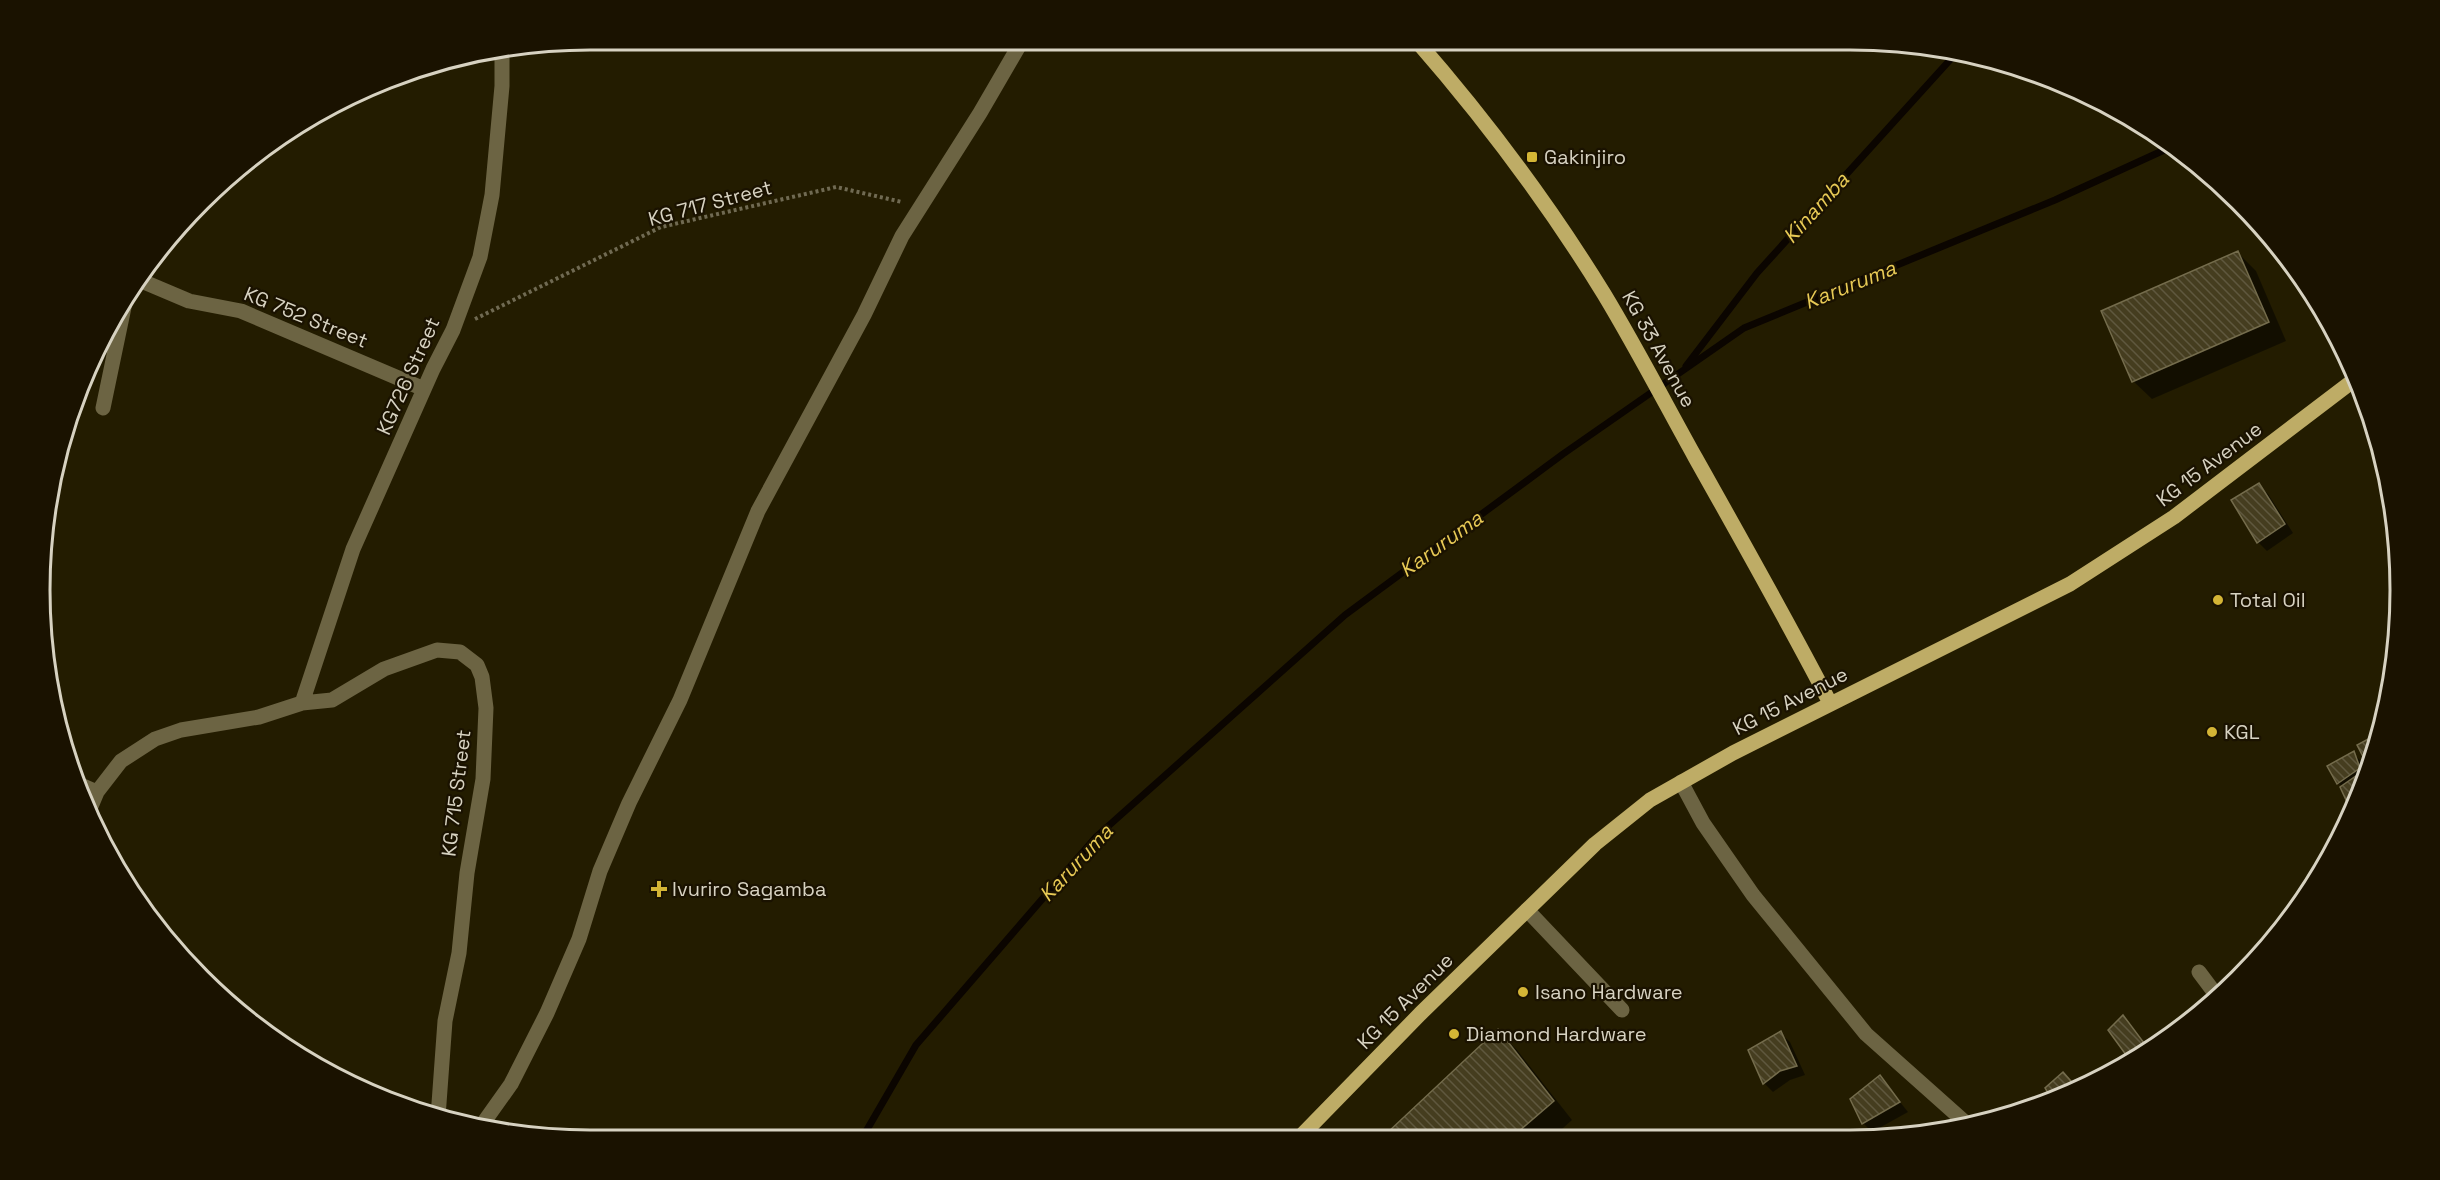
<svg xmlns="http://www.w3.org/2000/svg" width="2440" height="1180" font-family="'Space Grotesk',sans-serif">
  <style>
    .shadow { fill: #0007 }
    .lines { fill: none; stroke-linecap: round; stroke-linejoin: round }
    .stream { stroke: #0b0500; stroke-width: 7 }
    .building { fill: url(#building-back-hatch); stroke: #746c4c; stroke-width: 1.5 }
    .path { stroke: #706a52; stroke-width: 4; stroke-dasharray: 3 3; stroke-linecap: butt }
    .minor { stroke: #6c6443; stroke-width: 15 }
    .major { stroke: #beac66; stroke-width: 15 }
    .poi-dot { fill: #d4b535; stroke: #1a1200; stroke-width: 2 }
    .labels { text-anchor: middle; stroke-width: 4.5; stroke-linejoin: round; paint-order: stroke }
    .poi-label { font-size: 20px; fill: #d7d2c1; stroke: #1a1200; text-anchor: start }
    .street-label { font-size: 20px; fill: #d7d2c1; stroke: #1a1200 }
    .water-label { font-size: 21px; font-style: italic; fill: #e8ca55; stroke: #1a1200 }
    .rim { fill: none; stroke: #d7d2c1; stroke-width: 3 }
  </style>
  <defs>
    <pattern id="building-back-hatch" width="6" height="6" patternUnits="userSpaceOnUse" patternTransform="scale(1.5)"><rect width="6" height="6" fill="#453d1f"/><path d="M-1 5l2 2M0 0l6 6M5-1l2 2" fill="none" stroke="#5f583e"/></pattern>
  </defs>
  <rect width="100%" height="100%" fill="#231c00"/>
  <!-- shadow -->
  <path class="shadow" d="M2276,245L2308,284L2332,329L2271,250Z
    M2237,252L2256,271L2286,341L2152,399L2133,381Z
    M2259,485L2268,494L2293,533L2267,551L2258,542L2233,500Z
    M2353,753L2362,762L2367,774L2359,801L2353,811L2343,787L2338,783Z
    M2123,1018L2149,1048L2131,1059L2110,1030Z
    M1498,1031L1517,1050L1572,1120L1552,1138H1394L1390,1132Z
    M1780,1033L1790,1042L1805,1075L1790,1080L1773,1092L1764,1083Z
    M1880,1077L1908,1112L1872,1132L1863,1123Z
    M2072,1083L2077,1090L2055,1100L2047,1088Z"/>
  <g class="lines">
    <!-- stream -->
    <path class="stream" d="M1686,366L1757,273L1959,50
      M861,1140L916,1045L1096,837L1345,615L1563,454L1744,328L2055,200L2173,146"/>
  </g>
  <!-- building -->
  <path class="building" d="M2275,244L2308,284L2331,330L2269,250Z
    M2238,251L2269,322L2132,382L2101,311Z
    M2259,483L2285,524L2257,543L2231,500Z
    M2370,738L2375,749L2369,768L2357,745Z
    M2354,751L2360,768L2337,784L2327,766Z
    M2363,771L2366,777L2359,801L2352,813L2340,787Z
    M2123,1015L2147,1047L2129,1059L2108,1030Z
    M1498,1029L1554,1101L1511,1138H1392L1388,1132Z
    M1781,1031L1797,1066L1780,1071L1763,1084L1748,1050Z
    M2063,1072L2078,1089L2053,1101L2045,1088Z
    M1880,1075L1900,1102L1862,1124L1850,1099Z"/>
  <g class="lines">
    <!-- path -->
    <path class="path" d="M475,319L661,227L836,187L902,202"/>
    <!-- minor -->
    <path class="minor" d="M137,279L189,301L241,311L424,389
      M103,408L127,293
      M302,703L353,549L433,369L453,330L480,257L492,195L502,86V54
      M1681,782L1703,823L1753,895L1866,1034L1967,1124
      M81,785L97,792
      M89,811L97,792L121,761L155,739L181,730L259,717L302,703L332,700L384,669L437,650L460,652L477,665L482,677L486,708L483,779L467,873L459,953L445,1021L438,1117
      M1527,910L1622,1010
      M2199,972L2217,996
      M479,1129L511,1084L547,1013L579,939L600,871L629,803L680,700L758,511L864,315L902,236L980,113L1023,39"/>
    <!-- major -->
    <path class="major" d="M1415,39C1485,119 1548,203 1604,294C1636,347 1665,403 1695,457C1741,539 1787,620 1830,703
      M1299,1138L1420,1014L1595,844L1650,800L1733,753L2070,584L2174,517L2358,377"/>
  </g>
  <!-- markers -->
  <g class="poi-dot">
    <rect x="1526" y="151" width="12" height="12" rx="3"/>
    <circle cx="2218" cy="600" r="6"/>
    <circle cx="2212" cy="732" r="6"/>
    <path d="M656 880h6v6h6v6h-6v6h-6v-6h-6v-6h6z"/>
    <circle cx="1523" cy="992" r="6"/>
    <circle cx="1454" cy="1034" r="6"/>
  </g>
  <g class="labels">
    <!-- poi labels -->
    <g class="poi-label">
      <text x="1544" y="164">Gakinjiro</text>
      <text x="2230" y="607">Total Oil</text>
      <text x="2224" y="739">KGL</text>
      <text x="672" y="896">Ivuriro Sagamba</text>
      <text x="1535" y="999">Isano Hardware</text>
      <text x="1466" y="1041">Diamond Hardware</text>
    </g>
    <!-- street labels -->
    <g class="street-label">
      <text transform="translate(710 203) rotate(-15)" y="7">KG 717 Street</text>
      <text transform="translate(306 317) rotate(22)" y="7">KG 752 Street</text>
      <text transform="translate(1659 349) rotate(61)" y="7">KG 33 Avenue</text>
      <text transform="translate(408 376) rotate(-66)" y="7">KG726 Street</text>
      <text transform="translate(2209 464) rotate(-37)" y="7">KG 15 Avenue</text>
      <text transform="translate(1790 701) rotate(-27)" y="7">KG 15 Avenue</text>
      <text transform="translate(456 793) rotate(-83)" y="7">KG 715 Street</text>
      <text transform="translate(1405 1001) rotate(-45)" y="7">KG 15 Avenue</text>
    </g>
    <!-- water labels -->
    <g class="water-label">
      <text transform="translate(1816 208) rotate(-48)" y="7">Kinamba</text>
      <text transform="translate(1850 285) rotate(-22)" y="7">Karuruma</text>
      <text transform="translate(1441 544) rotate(-36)" y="7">Karuruma</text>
      <text transform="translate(1076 863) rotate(-47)" y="7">Karuruma</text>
    </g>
  </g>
  <!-- crop -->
  <path d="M0 0H2440V1180H0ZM590 50H1850A540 540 0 0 1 2390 590V590A540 540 0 0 1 1850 1130H590A540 540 0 0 1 50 590V590A540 540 0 0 1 590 50Z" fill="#1a1200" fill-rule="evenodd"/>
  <path class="rim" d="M590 50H1850A540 540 0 0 1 2390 590V590A540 540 0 0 1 1850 1130H590A540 540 0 0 1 50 590V590A540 540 0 0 1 590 50Z"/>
</svg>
